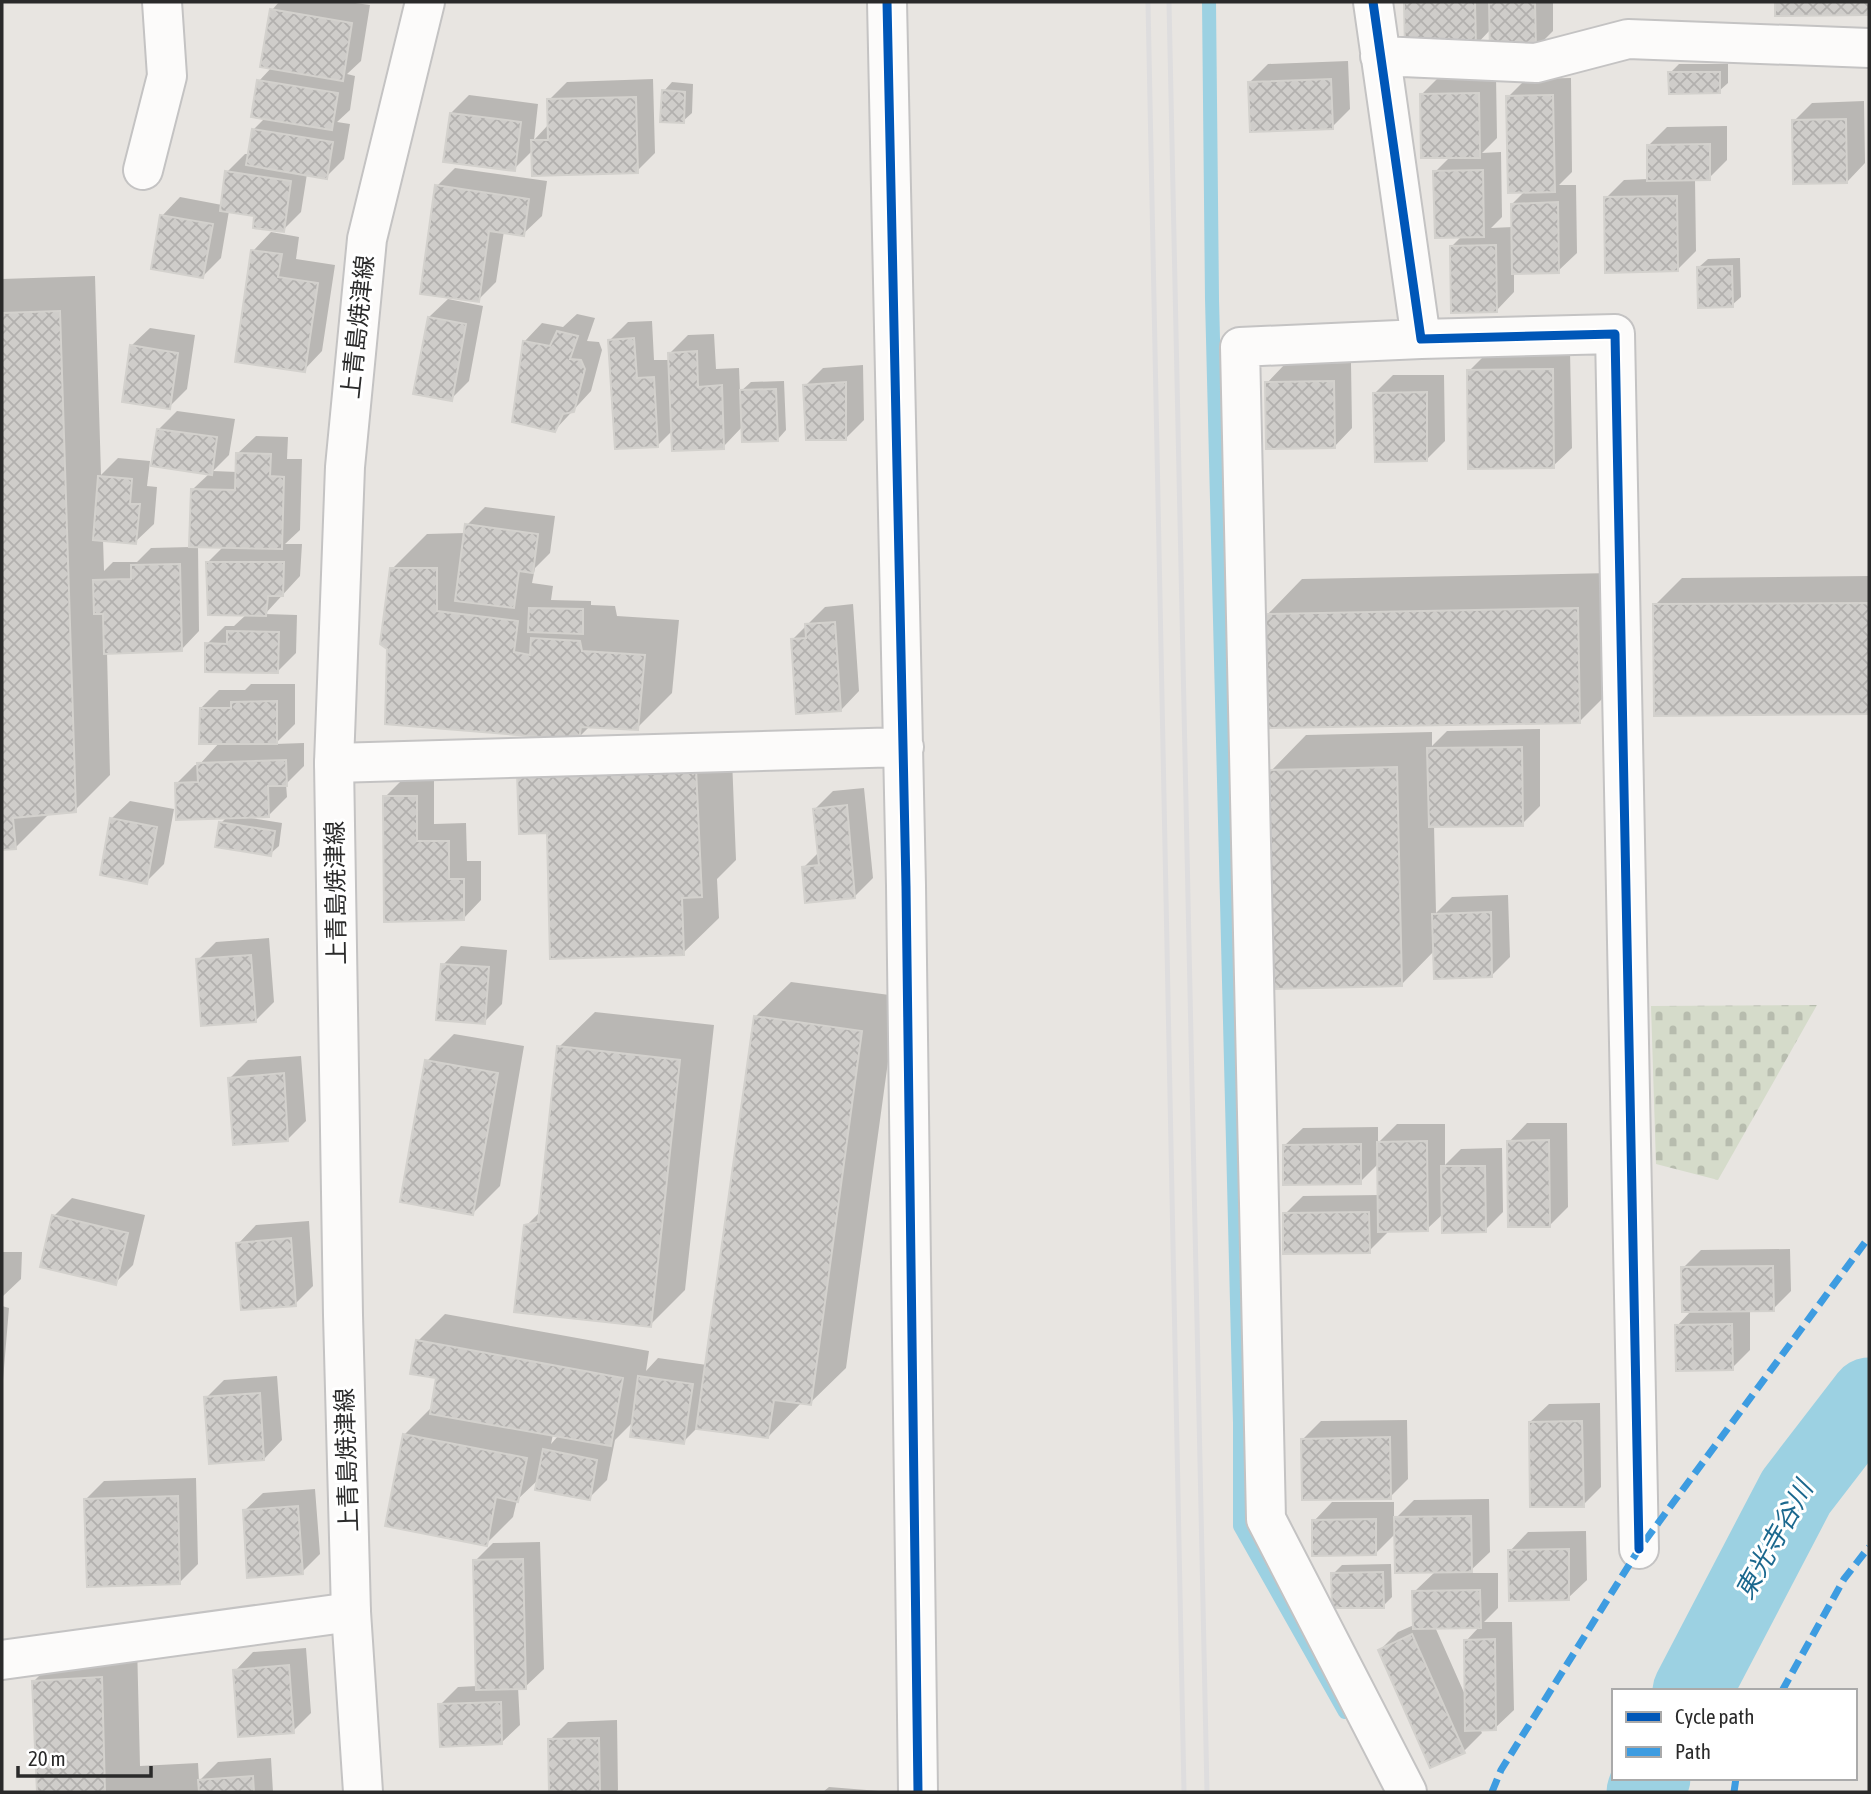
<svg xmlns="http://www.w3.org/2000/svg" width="1871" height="1794" font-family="'Asap Condensed','Noto Sans JP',sans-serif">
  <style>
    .cemetery { fill: url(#cemetery-stones) }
    .shadow { fill: #0003; fill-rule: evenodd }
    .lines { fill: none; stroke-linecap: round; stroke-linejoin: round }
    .stream { stroke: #9cd1e2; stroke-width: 14 }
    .river { stroke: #9cd1e2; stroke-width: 79 }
    .building { fill: url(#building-cross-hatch); stroke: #d3d1cd; stroke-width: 2 }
    .minor-casing { stroke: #c4c3c3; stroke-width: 42 }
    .secondary-casing { stroke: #c4c3c3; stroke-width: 42 }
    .minor { stroke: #fcfbfa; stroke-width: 38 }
    .secondary { stroke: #fcfbfa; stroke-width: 38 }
    .rail { stroke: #deddde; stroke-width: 5 }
    .quiet { stroke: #3d9ce1; stroke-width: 7; stroke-dasharray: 14 7; stroke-linecap: butt }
    .cycleway-casing { stroke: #fff; stroke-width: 13 }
    .cycleway { stroke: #0057b8; stroke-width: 9 }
    .labels { text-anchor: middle; stroke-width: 6; stroke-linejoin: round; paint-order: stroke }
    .street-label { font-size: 24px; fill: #2a2a2a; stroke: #fff }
    .water-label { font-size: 26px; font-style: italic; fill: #1b688e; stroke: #fff }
  </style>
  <defs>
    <pattern id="cemetery-stones" width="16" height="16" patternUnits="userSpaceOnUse" patternTransform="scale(1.75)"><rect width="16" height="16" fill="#d5dbca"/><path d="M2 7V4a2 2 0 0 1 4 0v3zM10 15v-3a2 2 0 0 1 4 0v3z" fill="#b7bcae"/></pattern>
    <pattern id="building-cross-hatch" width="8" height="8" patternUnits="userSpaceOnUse" patternTransform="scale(1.75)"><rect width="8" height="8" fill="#cfcdca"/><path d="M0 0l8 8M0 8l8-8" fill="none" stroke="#b2b0ae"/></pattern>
  </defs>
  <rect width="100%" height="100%" fill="#e8e5e1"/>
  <!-- cemetery -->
  <path class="cemetery" d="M1817,1005L1718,1180L1656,1164L1651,1006Z"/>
  <!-- shadow -->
  <path class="shadow" d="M279,2H348L370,5L361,61L347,74L355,76L350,110L337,122L350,124L344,159L326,177L307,174L301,212L283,230L256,215L229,211L221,258L203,276L162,216L180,197L222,205L227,172L245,154H249L253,130L266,117L259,81L272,67V10Z
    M1406,2H1553V31L1535,49L1491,29L1475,46L1407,47Z
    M1776,2H1869V13L1777,14Z
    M1348,61L1350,109L1332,127L1250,82L1268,64Z
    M1679,64H1728V83L1719,91L1670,73Z
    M1440,76H1496L1497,138L1482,153L1501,152L1502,217L1491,228L1513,227L1512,204L1526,190L1508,97L1526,79L1571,78L1572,172L1559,185H1576L1577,253L1558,271L1514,272V292L1496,311L1452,246L1463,235L1435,172L1451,156L1422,94Z
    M653,79L655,153L637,171L533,150L514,169L451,113L469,95L538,104L534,140L549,124V100L567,82Z
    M672,82L693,84L692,113L683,121L664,91Z
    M1864,101L1865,163L1847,182L1794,121L1812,103Z
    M1727,126V160L1709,178L1695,179L1696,251L1678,269L1606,198L1624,180L1649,179V145L1667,127Z
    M455,168L547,181L542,216L523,234L504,231L496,282L478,300L437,186Z
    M271,232L299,237L296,259L335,265L322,351L304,370L253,251Z
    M1740,258L1741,297L1732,305L1699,267L1708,259Z
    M95,276L101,475L118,458L150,461L147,486L157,487L154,524L135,542L103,539L104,571L113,562H137L151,548L191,547L193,489L210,473L159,429L177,411L235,419L229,455L213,471L237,472V454L256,436L288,437L287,459H302L300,530L285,544H302L300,576L265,614L297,615L296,653L277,672L207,644L225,626H234L247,614L208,562L224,546H198L199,631L181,650L107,652L110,775L75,810L50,813L15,848H2V279Z
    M448,299L483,306L469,381L451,399L429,317Z
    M577,314L595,318L587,341L599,342L602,350L591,391L555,430L524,342L542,323L563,327Z
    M652,321L654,360H670V353L688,335L714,334L716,369L739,368L740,392L751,382L784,381L786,430L778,439L743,426L723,447L673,430L657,446L610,340L628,322Z
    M150,328L195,335L187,389L169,407L131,346Z
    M1570,351L1572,448L1553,466L1469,371L1487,353Z
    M1351,363L1352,428L1334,447L1267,383L1285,364Z
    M863,365L864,420L846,438L805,386L823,368Z
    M1393,375H1444L1445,441L1427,459L1375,393Z
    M485,507L555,516L550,553L535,568L532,583L553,586L551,600L591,601V605L615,606L617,616L679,620L672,693L637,728L590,726L578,738L731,733L736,860L717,879L719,918L683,953L556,736L392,569L427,534L466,533L467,525Z
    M1613,573L1615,686L1579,722L1267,615L1302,579Z
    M1869,576V713L1655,714V605L1682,578Z
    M853,604L859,691L841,710L793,639L825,607Z
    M251,684H295V724L275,744L304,743V766L286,784L287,797L268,816H252L251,818L282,823L279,846L270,854L221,823L227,817L177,783L195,765H199L220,742L201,708L219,690H245Z
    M1540,729V806L1522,824L1434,825L1436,913L1452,897L1508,895L1510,957L1492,975L1435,950L1401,985L1271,771L1306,735L1432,732V746L1447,731Z
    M434,778V824L466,823L467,861H481V900L463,919L385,797L403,779Z
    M864,788L873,878L855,896L804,867L819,852L815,809L833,791Z
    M130,801L174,809L164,864L146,882L111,819Z
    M269,938L274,1002L255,1021L198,960L216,942Z
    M461,946L507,950L502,1004L484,1022L443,965Z
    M791,982L897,996L846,1368L810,1403L802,1402L768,1437L698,1427L683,1442L634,1421L615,1440L607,1480L589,1498L539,1479L517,1500L513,1517L486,1544L404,1435L431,1408L439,1377L418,1341L445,1314L649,1351L646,1371L658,1358L707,1365L755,1017ZM553,1434L559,1435L551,1444Z
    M595,1012L714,1025L685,1290L650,1325L526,1226L542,1210L559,1047Z
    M454,1034L524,1046L500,1186L473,1213L427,1061Z
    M301,1056L306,1121L288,1139L230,1078L248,1060Z
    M1527,1123H1567L1568,1207L1550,1225L1509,1142Z
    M1397,1124H1445V1165L1461,1149L1502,1148L1503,1212L1485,1230L1444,1213L1427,1229L1387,1230V1233L1369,1251L1285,1214L1303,1196L1380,1195L1379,1163L1360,1182L1284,1146L1303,1128L1378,1127V1143Z
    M72,1198L145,1215L133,1265L115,1283L54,1216Z
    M309,1221L313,1286L295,1304L238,1244L256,1225Z
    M1790,1249L1791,1291L1773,1309H1750V1350L1732,1368L1677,1326L1692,1310L1683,1268L1701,1250Z
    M2,1252H22L21,1279L2,1297Z
    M2,1306L9,1308L2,1392Z
    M277,1376L282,1440L264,1459L206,1398L224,1380Z
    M1600,1403L1601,1487L1583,1505L1530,1422L1549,1404Z
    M1407,1420L1408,1479L1390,1497L1303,1439L1321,1421Z
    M196,1478L198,1564L180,1582L86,1499L104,1481Z
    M315,1489L320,1554L302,1572L244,1511L263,1493Z
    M1489,1499L1490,1552L1468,1573H1498V1608L1484,1622H1512L1514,1710L1495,1728L1480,1729L1482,1733L1464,1751L1380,1650L1398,1632L1414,1625V1592L1436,1571L1396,1533L1376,1553L1314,1521L1332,1502H1394V1520L1414,1500ZM1480,1626L1466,1641V1697L1435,1627Z
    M1586,1531L1587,1580L1568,1598L1510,1551L1528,1532Z
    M540,1542L544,1669L525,1687H518L520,1725L501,1743L440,1705L458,1687L477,1686L475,1561L493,1543Z
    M1391,1564L1392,1597L1383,1606L1333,1574L1342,1565Z
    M137,1643L140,1766L198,1763L199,1781L218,1762L271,1758L273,1792H38L33,1682L69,1646Z
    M306,1648L311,1713L293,1731L235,1671L253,1652Z
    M617,1720L618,1790L615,1792H551L550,1740L568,1722Z
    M829,1787L879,1791V1792H823Z"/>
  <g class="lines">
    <!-- stream -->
    <path class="stream" d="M1209,2L1212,299L1240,1423V1526L1345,1712"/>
    <!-- river -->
    <path class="river" d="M1692,1691L1796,1492L1869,1397
      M1646,1792L1651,1778"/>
  </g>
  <!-- building -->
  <path class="building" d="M1404,2H1475L1476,48L1405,49Z
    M1489,2H1535L1536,51H1490Z
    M1775,2H1869V15L1775,16Z
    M270,9L352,23L343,81L260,67Z
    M1668,72H1720V93L1669,94Z
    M1331,79L1333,129L1250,132L1248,82Z
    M257,80L338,93L332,130L251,117Z
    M662,90L685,92L684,123L660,122Z
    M1479,93L1480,158H1421L1420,94Z
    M1553,95L1555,192L1508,193L1506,96Z
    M636,97L638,173L532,176L531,140H548L547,99Z
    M450,113L521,122L515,171L443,162Z
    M1846,119L1847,183L1793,184L1792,120Z
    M252,129L333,142L327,179L246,165Z
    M1710,144V180L1647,181V145Z
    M1483,170L1484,237L1435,238L1433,171Z
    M225,171L291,181L284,232L253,228L254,216L220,211Z
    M435,185L529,199L524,236L489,231L479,302L420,294Z
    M1677,196L1678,271L1605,273L1604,197Z
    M1558,202L1559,273L1512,274L1511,204Z
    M160,215L213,224L203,278L151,269Z
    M1496,245L1497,312L1451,313L1450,246Z
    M251,250L282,254L278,277L318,283L305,372L235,362Z
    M1732,266L1733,307L1698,308L1697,267Z
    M60,311L76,812L13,818L16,849L2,850V313Z
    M428,317L466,324L452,401L413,394Z
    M557,331L578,336L570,359L581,360L585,369L574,412L563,414L555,432L512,422L523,341L550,346Z
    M634,338L637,378L654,377L658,447L615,449L608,340Z
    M130,345L178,353L170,409L122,402Z
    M697,351L698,387L722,385L724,449L672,451L668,353Z
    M1553,369L1554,468L1468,469L1467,370Z
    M1334,381L1335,448L1266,449L1265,382Z
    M846,382V440H806L803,385Z
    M776,389L778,441L742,442L740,390Z
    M1427,392V461L1375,462L1373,393Z
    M157,429L217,437L212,475L151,466Z
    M236,453L271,454L270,476L284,477L282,549L189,547L191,489L235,490Z
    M98,476L132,479L130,504H140L136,544L93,540Z
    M465,524L538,534L533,573L519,571L514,608L455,601Z
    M206,562H284L283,596H268L266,616L208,615Z
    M180,564L182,651L104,654L103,614H94L93,580L131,579V565Z
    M390,568H437V611L518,621L514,652L530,655L531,638L580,641L582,651L645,655L638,730L581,727L579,740L385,724L387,649L380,644Z
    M1869,603V714L1654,716L1653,604Z
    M529,608L583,609V634L528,632Z
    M1578,608L1580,723L1266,728L1265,614Z
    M835,622L841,711L796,714L791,639L806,638L805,624Z
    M227,631L279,632L278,673L205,672V643L227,644Z
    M277,701V744H199L200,708H231V702Z
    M1522,747L1523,826L1429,827L1427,748Z
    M286,760L287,786H268L269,817L176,820L175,783L198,782L197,763Z
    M1397,767L1402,986L1273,989L1269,770Z
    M696,768L702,897L682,898L684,955L550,959L547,833L519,834L517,773Z
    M383,796H417V841H449V879H464V920L384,922Z
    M847,805L855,898L805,903L802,867L819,865L813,809Z
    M110,818L157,827L147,884L100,875Z
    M219,822L275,831L271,856L215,847Z
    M1491,912L1492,977L1434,979L1432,914Z
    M251,955L256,1022L201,1026L196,959Z
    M441,964L489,967L485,1024L436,1020Z
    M754,1016L862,1031L811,1405L774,1400L768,1438L696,1429Z
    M557,1046L680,1060L651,1327L514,1312L524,1225L538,1222Z
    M425,1060L498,1073L473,1215L400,1202Z
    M284,1073L288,1141L233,1145L228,1078Z
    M1549,1140L1550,1227H1508L1507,1141Z
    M1427,1141L1428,1231L1378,1232L1377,1142Z
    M1361,1144V1184L1283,1185V1145Z
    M1441,1166H1485L1486,1232L1442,1233Z
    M1369,1212L1370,1253L1283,1254V1213Z
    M52,1215L128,1233L116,1285L40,1267Z
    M291,1238L296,1306L241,1310L236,1243Z
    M1773,1266L1774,1311L1682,1312L1681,1267Z
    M1732,1324L1733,1370L1676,1371L1675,1325Z
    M416,1340L623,1378L611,1446L430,1414L436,1378L410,1374Z
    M638,1376L693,1384L684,1444L630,1437Z
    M260,1393L264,1460L209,1464L204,1397Z
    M1582,1421L1584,1507H1530L1529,1422Z
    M403,1434L527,1458L518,1502L496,1497L487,1546L385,1526Z
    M1390,1437L1391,1499L1302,1500L1301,1439Z
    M543,1449L597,1460L590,1500L535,1490Z
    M178,1496L180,1584L87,1587L84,1499Z
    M298,1506L303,1574L247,1578L243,1510Z
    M1471,1516L1472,1572L1395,1573L1394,1517Z
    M1376,1519V1555L1312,1556V1520Z
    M1569,1549V1600L1509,1601L1508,1550Z
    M523,1559L526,1689L476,1690L473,1560Z
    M1383,1572L1384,1608H1332L1331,1573Z
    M1480,1590L1481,1628L1413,1629L1412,1591Z
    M1412,1634L1465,1753L1430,1768L1378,1650Z
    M1495,1639L1496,1730L1465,1731L1464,1640Z
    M289,1665L294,1733L238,1737L233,1670Z
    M102,1677L105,1792H37L32,1681Z
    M501,1702L502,1744L440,1747L438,1704Z
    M599,1738L600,1792H549L548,1739Z
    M253,1776L254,1792H199L198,1780Z"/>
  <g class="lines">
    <!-- minor casing -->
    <g class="minor-casing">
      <path id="minor" d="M887,2L906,886L918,1792
        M1373,2L1421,339L1615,334L1639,1549
        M1380,56L1536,63L1628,39L1869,48
        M143,170L167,76L162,2
        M334,763L904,747
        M2,1660L351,1612
        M1407,1792L1266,1519L1240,347L1421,339"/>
    </g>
    <!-- secondary casing -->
    <g class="secondary-casing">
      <path id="secondary" d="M363,1792L351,1612L343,1315L334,763L345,467L367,239L425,2"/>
    </g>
    <!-- minor -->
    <use href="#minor" class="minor"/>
    <!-- secondary -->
    <use href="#secondary" class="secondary"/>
    <!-- rail -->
    <path class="rail" d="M1148,2L1184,1792
      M1169,2L1207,1792"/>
    <!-- quiet -->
    <path class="quiet" d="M1782,1691L1844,1579L1869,1547
      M1492,1792L1501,1770L1639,1549L1869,1237
      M1734,1792L1736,1778"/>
    <!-- cycleway casing -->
    <g class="cycleway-casing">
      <path id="cycleway" d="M887,2L906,886L918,1792
        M1373,2L1421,339L1615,334L1639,1549"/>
    </g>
    <!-- cycleway -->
    <use href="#cycleway" class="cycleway"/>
  </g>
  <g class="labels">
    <!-- street labels -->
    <g class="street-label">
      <text transform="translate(358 327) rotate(-84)" y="8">上青島焼津線</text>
      <text transform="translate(336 893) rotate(-91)" y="8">上青島焼津線</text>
      <text transform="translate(347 1460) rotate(-92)" y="8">上青島焼津線</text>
    </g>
    <!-- water labels -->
    <g class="water-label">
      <text transform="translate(1774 1540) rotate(-61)" y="9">東光寺谷川</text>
    </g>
  </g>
  <!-- border -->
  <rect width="1871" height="1794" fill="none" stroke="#2a2a2a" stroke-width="7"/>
  <!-- legend -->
  <rect x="1612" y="1689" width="245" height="91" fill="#ffffff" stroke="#aaaaaa" stroke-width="2"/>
  <rect x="1626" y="1712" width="35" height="10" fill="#0057b8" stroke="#aaaaaa" stroke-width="2"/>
  <text x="1675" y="1724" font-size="21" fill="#2a2a2a">Cycle path</text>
  <rect x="1626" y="1747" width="35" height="10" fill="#3d9ce1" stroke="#aaaaaa" stroke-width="2"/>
  <text x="1675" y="1759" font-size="21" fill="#2a2a2a">Path</text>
  <!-- scale -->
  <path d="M18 1766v10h133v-10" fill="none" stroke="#2a2a2a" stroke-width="3.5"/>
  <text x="28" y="1766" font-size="21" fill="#2a2a2a" stroke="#ffffff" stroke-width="5" paint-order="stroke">20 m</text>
</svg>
